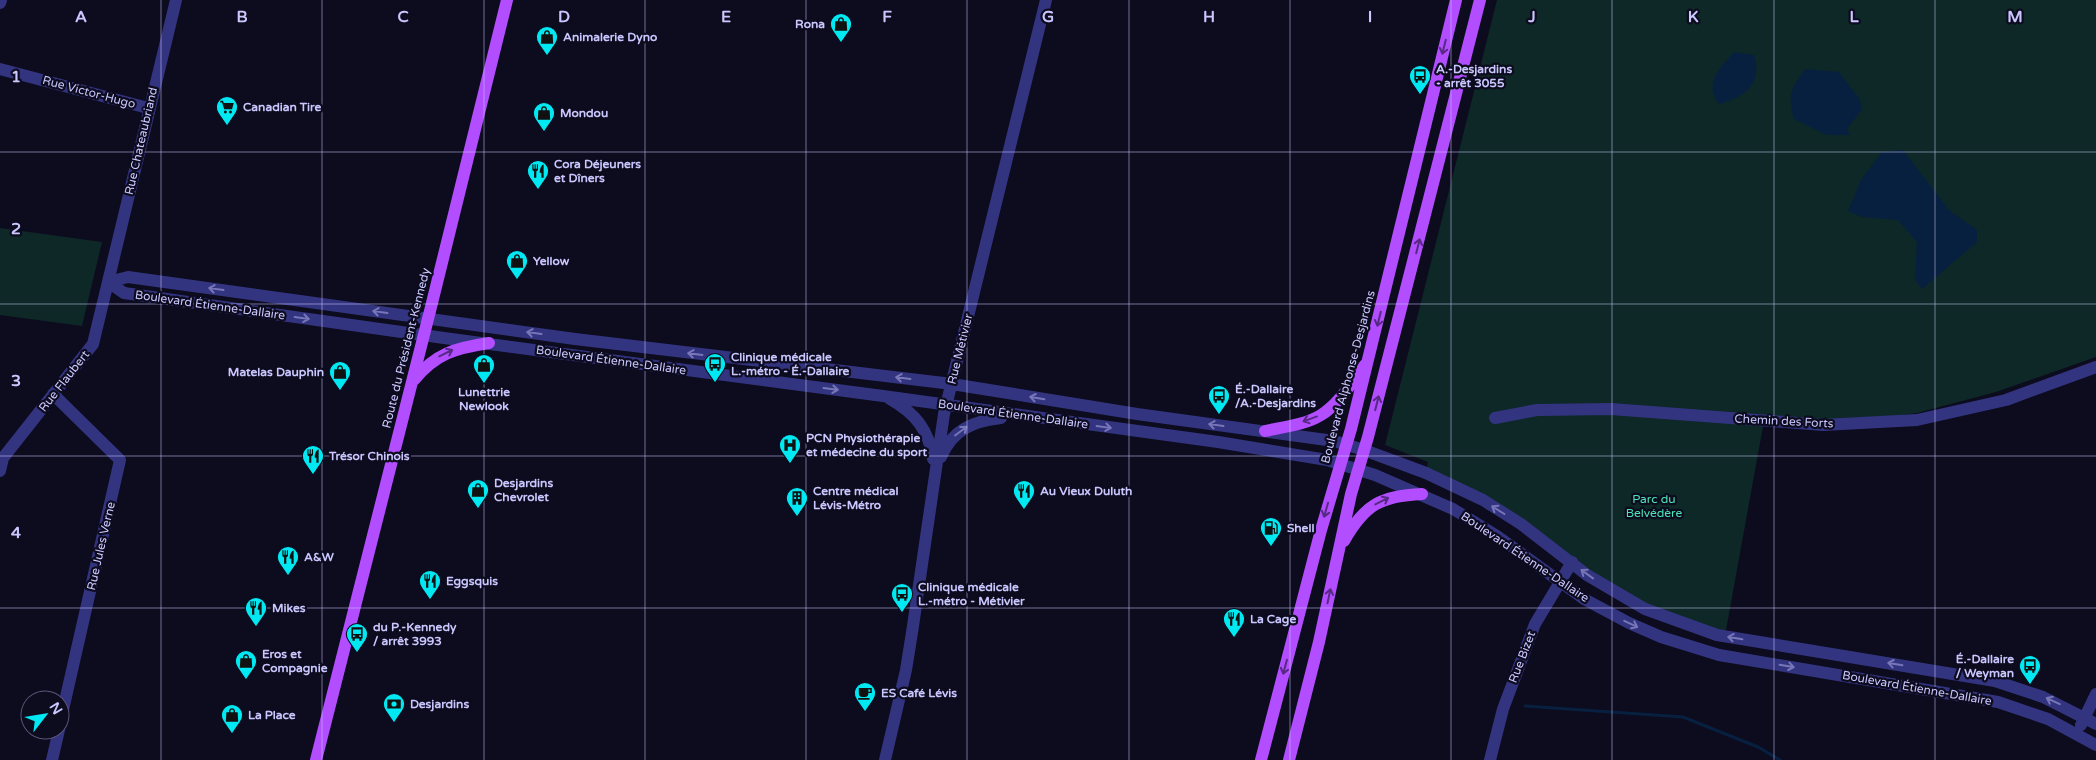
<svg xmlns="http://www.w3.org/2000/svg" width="2096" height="760" font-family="'Varela Round',sans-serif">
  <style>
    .green { fill: #0d2826 }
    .water { fill: #082040 }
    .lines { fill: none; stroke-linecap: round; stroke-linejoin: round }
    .stream { stroke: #082040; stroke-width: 3 }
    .minor { stroke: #333480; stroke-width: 12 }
    .major { stroke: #b24eff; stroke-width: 12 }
    .oneway { stroke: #572983 }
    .oneway2 { stroke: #7776b9 }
    .grid { fill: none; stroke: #cac7ff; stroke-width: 1; stroke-opacity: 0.55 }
    .labels { text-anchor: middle; stroke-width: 4.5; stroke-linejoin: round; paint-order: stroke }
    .poi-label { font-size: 12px; font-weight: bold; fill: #cac7ff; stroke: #0d0b1e; text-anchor: start }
    .street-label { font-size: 12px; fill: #cac7ff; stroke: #0d0b1e }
    .park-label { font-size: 12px; fill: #4de5b6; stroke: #0d0b1e }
    .grid-label { font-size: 16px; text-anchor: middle; font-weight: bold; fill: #cac7ff; stroke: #0d0b1e; stroke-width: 4.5; stroke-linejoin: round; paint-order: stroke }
  </style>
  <rect width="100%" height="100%" fill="#0d0b1e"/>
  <!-- green -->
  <path class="green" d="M1497,0H2096V357L1996,392L1917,413L1823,425L1764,421L1725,636L1645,609L1521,524L1426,473L1428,462L1385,445Z
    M0,228L102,242L82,326L0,315Z"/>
  <!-- water -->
  <path class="water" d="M1734,52L1754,55C1763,84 1745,97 1719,104C1703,82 1720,69 1734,52Z
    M1806,69L1839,72L1859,98L1862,109L1847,129L1850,135H1827L1794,119C1787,95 1791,87 1806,69Z
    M1903,150L1950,211L1977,230V242L1922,289L1915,280L1917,242L1898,220L1862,217L1848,211L1861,180L1882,152Z"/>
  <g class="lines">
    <!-- stream -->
    <path class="stream" d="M1525,706L1683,717L1758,747L1780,760"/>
    <!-- minor -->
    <path class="minor" d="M0,3L1,0
      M0,69L148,108
      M108,282L124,293L444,338L883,396L1218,442L1327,460L1375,475L1453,509L1497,536L1584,599L1629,623L1661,637L1719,655L1998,702L2048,719L2096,745
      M108,282L128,277L575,339L952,384L1137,414L1334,441L1364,450L1426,473L1483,500L1521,524L1587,575L1645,609L1717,635L1995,681L2043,697L2096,724
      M53,394L120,460L60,723
      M890,399C915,413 929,430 933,459
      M1495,418L1537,410L1611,409L1823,425L1917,420L2006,400L2096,367
      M941,457C952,430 973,421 1001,418
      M0,471L3,458L93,344L176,0
      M2081,725L2096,694
      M52,760L59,730
      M885,760L906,670L913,626L944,414L1046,0
      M1490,760L1503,709L1535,624L1572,562"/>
    <!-- major -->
    <path class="major" d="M414,380C436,353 456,348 489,343
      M1265,431C1283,427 1305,425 1321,415C1340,403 1352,382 1365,365
      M1344,541C1365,504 1381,496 1422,494
      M316,760L431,307L507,0
      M1261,760L1321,530L1351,429L1456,0
      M1289,760L1319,642L1351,494L1368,437L1480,0"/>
  </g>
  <!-- one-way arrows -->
  <defs><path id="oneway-shaft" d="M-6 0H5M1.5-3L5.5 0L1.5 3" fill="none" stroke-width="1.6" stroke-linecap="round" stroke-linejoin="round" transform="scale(1.25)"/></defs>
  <g class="oneway">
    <use href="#oneway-shaft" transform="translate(1444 47) rotate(104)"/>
    <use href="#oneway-shaft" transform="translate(1418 246) rotate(-76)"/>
    <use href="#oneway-shaft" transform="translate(1379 319) rotate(104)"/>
    <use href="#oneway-shaft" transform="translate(446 353) rotate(-26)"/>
    <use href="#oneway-shaft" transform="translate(1377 403) rotate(-76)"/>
    <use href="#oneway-shaft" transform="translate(1310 419) rotate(160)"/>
    <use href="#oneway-shaft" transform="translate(1382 501) rotate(-27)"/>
    <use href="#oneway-shaft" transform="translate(1326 510) rotate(106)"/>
    <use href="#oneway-shaft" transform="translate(1329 596) rotate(-78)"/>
    <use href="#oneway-shaft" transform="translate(1285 667) rotate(105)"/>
  </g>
  <g class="oneway2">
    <use href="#oneway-shaft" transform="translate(216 289) rotate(-172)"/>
    <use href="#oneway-shaft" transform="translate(380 312) rotate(-172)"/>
    <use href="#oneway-shaft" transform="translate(302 318) rotate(8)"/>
    <use href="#oneway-shaft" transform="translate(534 333) rotate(-172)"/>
    <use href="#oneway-shaft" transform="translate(695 354) rotate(-173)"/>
    <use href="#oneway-shaft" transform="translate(903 378) rotate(-173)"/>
    <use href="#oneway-shaft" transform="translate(831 389) rotate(7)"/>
    <use href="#oneway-shaft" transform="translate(1037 398) rotate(-171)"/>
    <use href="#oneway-shaft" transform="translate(1216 425) rotate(-172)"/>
    <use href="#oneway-shaft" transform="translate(1104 427) rotate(8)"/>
    <use href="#oneway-shaft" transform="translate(961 431) rotate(-37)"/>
    <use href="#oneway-shaft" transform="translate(1498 510) rotate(-148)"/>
    <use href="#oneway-shaft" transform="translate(1587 574) rotate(-144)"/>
    <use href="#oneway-shaft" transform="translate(1631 624) rotate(25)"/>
    <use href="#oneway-shaft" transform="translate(1735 638) rotate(-170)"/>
    <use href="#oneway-shaft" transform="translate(1895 664) rotate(-171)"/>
    <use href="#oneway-shaft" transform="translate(1787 666) rotate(9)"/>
    <use href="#oneway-shaft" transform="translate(2053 701) rotate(-155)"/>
  </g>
  <!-- grid -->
  <path class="grid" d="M161,0V760M322,0V760M484,0V760M645,0V760M806,0V760M967,0V760M1129,0V760M1290,0V760M1451,0V760M1612,0V760M1774,0V760M1935,0V760M0,152H2096M0,304H2096M0,456H2096M0,608H2096"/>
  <!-- icons -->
  <defs>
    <g id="shop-pin" transform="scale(1.125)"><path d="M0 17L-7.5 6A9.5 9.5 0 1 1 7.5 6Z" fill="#00e9f2" stroke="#0d0b1e"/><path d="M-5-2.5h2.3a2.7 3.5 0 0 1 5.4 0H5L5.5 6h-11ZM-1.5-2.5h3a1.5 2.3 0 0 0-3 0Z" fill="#111"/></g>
    <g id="bus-pin" transform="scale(1.125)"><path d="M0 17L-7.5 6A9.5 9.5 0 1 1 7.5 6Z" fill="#00e9f2" stroke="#0d0b1e"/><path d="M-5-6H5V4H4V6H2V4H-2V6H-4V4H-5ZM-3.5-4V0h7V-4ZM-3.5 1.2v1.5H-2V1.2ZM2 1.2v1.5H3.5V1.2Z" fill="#111"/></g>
    <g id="supermarket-pin" transform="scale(1.125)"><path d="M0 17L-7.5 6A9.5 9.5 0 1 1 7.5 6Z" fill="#00e9f2" stroke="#0d0b1e"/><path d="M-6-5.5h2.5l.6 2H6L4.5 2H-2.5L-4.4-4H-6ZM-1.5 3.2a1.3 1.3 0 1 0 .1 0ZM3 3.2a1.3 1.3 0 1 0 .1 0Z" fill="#111"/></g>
    <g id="restaurant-pin" transform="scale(1.125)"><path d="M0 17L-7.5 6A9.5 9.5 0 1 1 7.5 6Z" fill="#00e9f2" stroke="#0d0b1e"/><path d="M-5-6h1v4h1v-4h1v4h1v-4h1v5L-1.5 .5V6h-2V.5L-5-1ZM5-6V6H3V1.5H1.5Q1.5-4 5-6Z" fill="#111"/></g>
    <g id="hospital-pin" transform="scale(1.125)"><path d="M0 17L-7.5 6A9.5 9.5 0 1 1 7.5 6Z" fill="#00e9f2" stroke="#0d0b1e"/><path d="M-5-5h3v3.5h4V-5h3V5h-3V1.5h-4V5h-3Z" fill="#111"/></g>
    <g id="building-pin" transform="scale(1.125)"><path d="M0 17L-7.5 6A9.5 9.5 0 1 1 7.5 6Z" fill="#00e9f2" stroke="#0d0b1e"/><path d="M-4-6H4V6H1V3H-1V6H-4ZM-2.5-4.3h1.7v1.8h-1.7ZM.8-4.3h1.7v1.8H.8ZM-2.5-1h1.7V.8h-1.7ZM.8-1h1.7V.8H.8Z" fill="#111"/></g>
    <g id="fuel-pin" transform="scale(1.125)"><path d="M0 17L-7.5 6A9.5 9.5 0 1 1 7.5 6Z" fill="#00e9f2" stroke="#0d0b1e"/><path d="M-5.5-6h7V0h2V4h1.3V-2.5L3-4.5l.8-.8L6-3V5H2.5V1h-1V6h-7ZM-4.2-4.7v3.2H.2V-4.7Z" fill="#111"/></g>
    <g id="cafe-pin" transform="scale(1.125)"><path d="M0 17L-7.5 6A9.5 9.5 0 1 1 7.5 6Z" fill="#00e9f2" stroke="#0d0b1e"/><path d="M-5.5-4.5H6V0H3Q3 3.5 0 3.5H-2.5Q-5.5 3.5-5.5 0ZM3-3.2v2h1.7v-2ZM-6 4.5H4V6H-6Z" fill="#111"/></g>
    <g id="bank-pin" transform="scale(1.125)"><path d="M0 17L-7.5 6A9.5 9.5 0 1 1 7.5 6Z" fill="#00e9f2" stroke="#0d0b1e"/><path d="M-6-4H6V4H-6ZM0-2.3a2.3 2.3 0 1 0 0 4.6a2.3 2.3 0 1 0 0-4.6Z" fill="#111"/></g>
  </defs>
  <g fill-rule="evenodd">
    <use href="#shop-pin" x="841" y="24"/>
    <use href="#shop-pin" x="547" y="37"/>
    <use href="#bus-pin" x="1420" y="76"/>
    <use href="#supermarket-pin" x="227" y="107"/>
    <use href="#shop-pin" x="544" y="113"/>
    <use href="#restaurant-pin" x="538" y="171"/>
    <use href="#shop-pin" x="517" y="261"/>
    <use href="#bus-pin" x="715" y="364"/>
    <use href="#shop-pin" x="484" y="365"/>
    <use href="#shop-pin" x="340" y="372"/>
    <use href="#bus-pin" x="1219" y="396"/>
    <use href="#hospital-pin" x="790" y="445"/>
    <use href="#restaurant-pin" x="313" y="456"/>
    <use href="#shop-pin" x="478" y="490"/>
    <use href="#restaurant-pin" x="1024" y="491"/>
    <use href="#building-pin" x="797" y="498"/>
    <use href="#fuel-pin" x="1271" y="528"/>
    <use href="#restaurant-pin" x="288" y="557"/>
    <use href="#restaurant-pin" x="430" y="581"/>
    <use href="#bus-pin" x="902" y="594"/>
    <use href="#restaurant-pin" x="256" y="608"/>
    <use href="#restaurant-pin" x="1234" y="619"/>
    <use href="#bus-pin" x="357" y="634"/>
    <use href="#shop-pin" x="246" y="661"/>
    <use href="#bus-pin" x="2030" y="666"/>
    <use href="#cafe-pin" x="865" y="693"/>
    <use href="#bank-pin" x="394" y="704"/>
    <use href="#shop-pin" x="232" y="715"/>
  </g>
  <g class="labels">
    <!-- poi labels -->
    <g class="poi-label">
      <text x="825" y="28" text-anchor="end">Rona</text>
      <text x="563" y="41">Animalerie Dyno</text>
      <text x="1436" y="73">A.-Desjardins<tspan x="1436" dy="14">- arrêt 3055</tspan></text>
      <text x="243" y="111">Canadian Tire</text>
      <text x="560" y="117">Mondou</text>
      <text x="554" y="168">Cora Déjeuners<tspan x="554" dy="14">et Dîners</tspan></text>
      <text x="533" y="265">Yellow</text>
      <text x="731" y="361">Clinique médicale<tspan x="731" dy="14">L.-métro - É.-Dallaire</tspan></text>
      <text x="324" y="376" text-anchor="end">Matelas Dauphin</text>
      <text x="1235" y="393">É.-Dallaire<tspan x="1235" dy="14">/A.-Desjardins</tspan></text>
      <text x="484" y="396" text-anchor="middle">Lunettrie<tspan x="484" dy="14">Newlook</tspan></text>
      <text x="806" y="442">PCN Physiothérapie<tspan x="806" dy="14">et médecine du sport</tspan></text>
      <text x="329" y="460">Trésor Chinois</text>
      <text x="494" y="487">Desjardins<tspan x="494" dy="14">Chevrolet</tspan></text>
      <text x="813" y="495">Centre médical<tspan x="813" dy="14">Lévis-Métro</tspan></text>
      <text x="1040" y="495">Au Vieux Duluth</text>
      <text x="1287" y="532">Shell</text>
      <text x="304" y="561">A&amp;W</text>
      <text x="446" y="585">Eggsquis</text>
      <text x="918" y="591">Clinique médicale<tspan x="918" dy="14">L.-métro - Métivier</tspan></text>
      <text x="272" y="612">Mikes</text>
      <text x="1250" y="623">La Cage</text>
      <text x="373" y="631">du P.-Kennedy<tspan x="373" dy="14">/ arrêt 3993</tspan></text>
      <text x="262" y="658">Eros et<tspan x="262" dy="14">Compagnie</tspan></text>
      <text x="2014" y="663" text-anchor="end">É.-Dallaire<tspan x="2014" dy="14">/ Weyman</tspan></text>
      <text x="881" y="697">ES Café Lévis</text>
      <text x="410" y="708">Desjardins</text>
      <text x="248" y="719">La Place</text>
    </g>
    <!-- street labels -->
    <g class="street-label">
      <text transform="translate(89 92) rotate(15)" y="4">Rue Victor-Hugo</text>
      <text transform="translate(141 141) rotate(-77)" y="4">Rue Chateaubriand</text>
      <text transform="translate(210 305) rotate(8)" y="4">Boulevard Étienne-Dallaire</text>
      <text transform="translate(406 348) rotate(-76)" y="4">Route du Président-Kennedy</text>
      <text transform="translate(960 349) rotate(-76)" y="4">Rue Métivier</text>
      <text transform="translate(611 360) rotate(8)" y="4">Boulevard Étienne-Dallaire</text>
      <text transform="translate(1348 377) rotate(-75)" y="4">Boulevard Alphonse-Desjardins</text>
      <text transform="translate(64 381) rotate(-52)" y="4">Rue Flaubert</text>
      <text transform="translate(1013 414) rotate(8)" y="4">Boulevard Étienne-Dallaire</text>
      <text transform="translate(1784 421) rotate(3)" y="4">Chemin des Forts</text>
      <text transform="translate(101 546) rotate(-77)" y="4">Rue Jules Verne</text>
      <text transform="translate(1525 557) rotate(34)" y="4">Boulevard Étienne-Dallaire</text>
      <text transform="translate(1522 657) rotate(-69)" y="4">Rue Bizet</text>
      <text transform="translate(1917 688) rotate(10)" y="4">Boulevard Étienne-Dallaire</text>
    </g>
    <!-- park labels -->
    <g class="park-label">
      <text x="1654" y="503">Parc du<tspan x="1654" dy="14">Belvédère</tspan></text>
    </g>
  </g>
  <g class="grid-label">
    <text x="81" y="22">A</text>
    <text x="242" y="22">B</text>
    <text x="403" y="22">C</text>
    <text x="564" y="22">D</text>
    <text x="726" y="22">E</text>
    <text x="887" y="22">F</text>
    <text x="1048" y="22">G</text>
    <text x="1209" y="22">H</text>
    <text x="1370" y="22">I</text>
    <text x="1532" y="22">J</text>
    <text x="1693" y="22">K</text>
    <text x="1854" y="22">L</text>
    <text x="2015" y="22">M</text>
    <text x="16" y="82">1</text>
    <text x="16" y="234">2</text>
    <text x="16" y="386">3</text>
    <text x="16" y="538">4</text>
  </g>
  <!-- north arrow -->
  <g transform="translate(45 715) rotate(59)"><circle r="24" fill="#0d0b1e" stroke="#595678"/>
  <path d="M0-4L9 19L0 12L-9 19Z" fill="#00e9f2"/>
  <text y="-8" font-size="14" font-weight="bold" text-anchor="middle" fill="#cac7ff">N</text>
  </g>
</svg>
